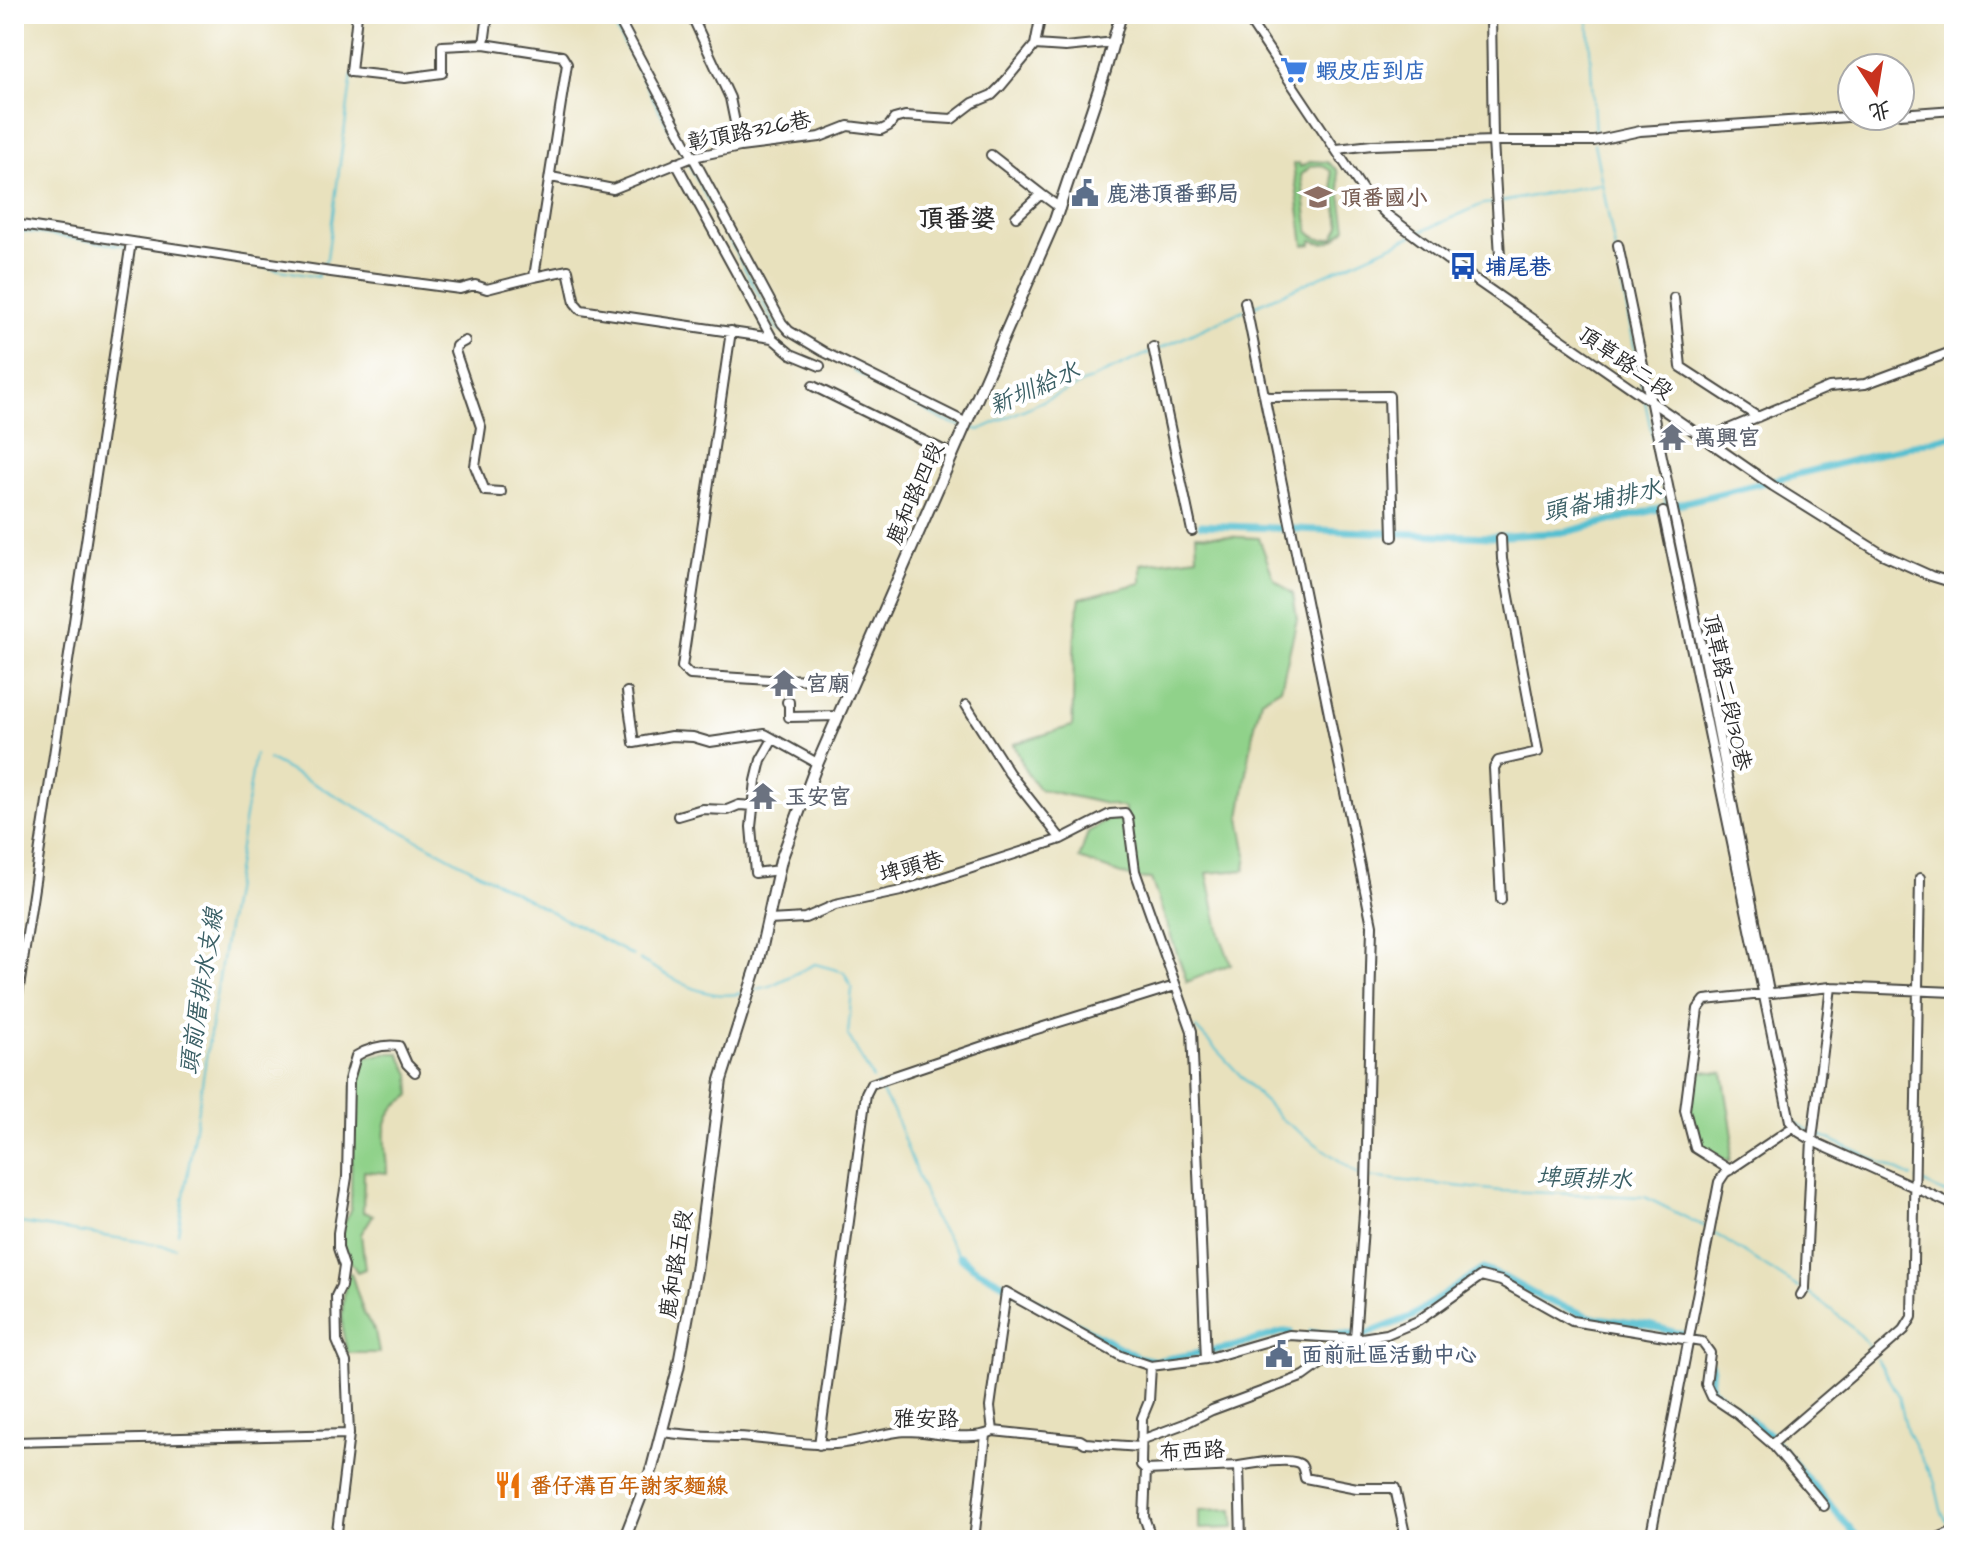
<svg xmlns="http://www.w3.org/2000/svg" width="1968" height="1554" font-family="'Architects Daughter','LXGW WenKai TC',sans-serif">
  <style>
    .green { fill: #90d28a; stroke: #5e7e5a; stroke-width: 2; fill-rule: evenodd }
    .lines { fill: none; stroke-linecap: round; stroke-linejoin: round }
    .stream { stroke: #55bfd0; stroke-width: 2 }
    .canal { stroke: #55bfd0; stroke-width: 7 }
    .minor-casing { stroke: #474641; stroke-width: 12 }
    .major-casing { stroke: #474641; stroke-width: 14 }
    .minor { stroke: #fff; stroke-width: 8 }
    .major { stroke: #fff; stroke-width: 10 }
    .labels { text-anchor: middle; stroke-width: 8; stroke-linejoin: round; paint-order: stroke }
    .shop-label { font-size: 22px; font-weight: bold; fill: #366cbe; stroke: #fff; text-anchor: start }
    .street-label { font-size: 22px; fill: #2b2b2b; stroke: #fff }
    .service-label { font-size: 22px; font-weight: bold; fill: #4e5e75; stroke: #fff; text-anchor: start }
    .education-label { font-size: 22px; font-weight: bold; fill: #785e54; stroke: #fff; text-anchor: start }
    .transit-label { font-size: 22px; font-weight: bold; fill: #164399; stroke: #fff; text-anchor: start }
    .worship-label { font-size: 22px; font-weight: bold; fill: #5b616d; stroke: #fff; text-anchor: start }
    .food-label { font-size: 22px; font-weight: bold; fill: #c56008; stroke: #fff; text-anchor: start }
    .water-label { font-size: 24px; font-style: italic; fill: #3a5f65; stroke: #fff }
    .quarter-label { font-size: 26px; font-weight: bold; fill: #2b2b2b; stroke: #fff }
  </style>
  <rect width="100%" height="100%" fill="#fff"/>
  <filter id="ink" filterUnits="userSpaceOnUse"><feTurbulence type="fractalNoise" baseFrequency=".0125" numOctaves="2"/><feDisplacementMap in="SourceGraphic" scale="16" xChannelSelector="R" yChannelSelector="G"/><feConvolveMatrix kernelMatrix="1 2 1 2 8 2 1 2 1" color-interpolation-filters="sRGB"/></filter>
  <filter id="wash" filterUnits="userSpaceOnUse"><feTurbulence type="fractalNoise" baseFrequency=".006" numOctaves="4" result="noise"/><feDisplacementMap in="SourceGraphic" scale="32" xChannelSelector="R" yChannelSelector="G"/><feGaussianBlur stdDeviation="1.8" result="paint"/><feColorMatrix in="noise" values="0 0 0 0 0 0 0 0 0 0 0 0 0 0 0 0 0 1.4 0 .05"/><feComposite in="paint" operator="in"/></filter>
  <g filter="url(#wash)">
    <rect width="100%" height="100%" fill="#e8e1bd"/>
    <!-- green -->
    <path class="green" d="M1312,161L1327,162L1337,170L1346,228C1335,240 1327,247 1312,240V244L1304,245L1293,164L1299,163L1300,167ZM1321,165L1331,171L1340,226L1334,237C1324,241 1316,240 1309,232L1301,175L1311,166Z
      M1196,535L1259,538L1274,579L1293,594L1297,619L1281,688L1261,700L1253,733L1240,818L1247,855L1245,870L1207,873L1220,935L1231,964L1187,982L1151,879L1133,878L1079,859L1088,832L1112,818L1124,820L1125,808L1039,789L1026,772L1014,744L1072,726C1075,684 1071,640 1080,598L1141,583V564L1197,557Z
      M388,1053H399L410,1074L411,1095C406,1100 399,1102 395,1107C378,1124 387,1153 387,1173L364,1171L363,1212L373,1215L361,1234L365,1269L357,1272L342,1248L343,1227L351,1207L352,1097L356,1067L366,1057Z
      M1692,1070L1723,1073L1733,1136L1729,1162L1695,1143L1689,1118Z
      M351,1273L364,1314L375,1331L379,1353H348C338,1325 343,1301 347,1274Z
      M1233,1509L1234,1528L1199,1529V1510Z"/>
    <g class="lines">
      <!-- stream -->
      <path class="stream" d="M608,14L685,158
        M1588,14L1595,133
        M1594,143L1643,391
        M688,163L777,329L789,335
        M1500,202L1600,184
        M14,230L126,246
        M1418,233L1483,204L1493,203
        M133,247L186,254
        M232,261L318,277V274
        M320,268L327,258L352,75
        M1250,308L1412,236
        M1159,349L1244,310
        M854,371L945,421L962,426
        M1645,401L1707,705
        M969,427L979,430L1149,353
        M268,759L633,956
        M640,960C672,977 704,1002 742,993
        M753,990L770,986L815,964L844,972L852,988L848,1035L873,1079
        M1196,1028L1281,1119L1361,1176
        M877,1084L894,1113L933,1217L960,1256
        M1795,1122L1810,1131
        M1816,1133L1912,1177
        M1368,1177L1502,1191L1645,1197L1705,1227
        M1917,1180L1954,1197
        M14,1222L175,1247
        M178,1233L255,754
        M1714,1233L1799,1288
        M1805,1291C1829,1307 1859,1329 1874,1354
        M1877,1359L1899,1397L1907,1431L1935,1483L1941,1510L1950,1528"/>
      <!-- canal -->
      <path class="canal" d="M1201,525L1491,537L1566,532L1954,435
        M960,1256L973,1267L1137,1357L1156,1361L1232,1347L1282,1332H1290
        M1311,1333L1364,1335L1411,1317L1483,1269L1505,1278L1541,1298L1591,1317L1648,1325L1692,1337
        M1712,1365L1710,1388L1769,1434L1860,1540"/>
    </g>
  </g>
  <g filter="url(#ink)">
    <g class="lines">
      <!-- minor casing -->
      <g class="minor-casing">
        <path id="minor" d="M616,14L782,323L789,331L824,352L967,423
          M691,14L730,98L740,147
          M1245,14L1364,192L1386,214L1457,267L1773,486L1882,554L1931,576L1954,583
          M1491,14L1493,141L1500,256
          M1924,14L1954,16
          M484,44L488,14
          M1035,45L1065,47L1115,42
          M1900,114L1954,110
          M1337,149L1372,145L1493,141H1594L1640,131L1863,116
          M991,155L1041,194
          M676,163L772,338
          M551,177L613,189L693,157L740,147L820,137L848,126L881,130L889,126L894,119L905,116L952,119L973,103L992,95L1001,86L1035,45L1041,14
          M1016,217L1041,194L1060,208
          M14,224L331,272L460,289L475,285L487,289L534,277L567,64L562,56L484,44L442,46V73L405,78L351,72L357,14
          M1618,245L1704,659L1769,992
          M534,277L568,270L575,303L581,310L772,338L791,354L820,366
          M1674,298L1681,367L1758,417
          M731,331L682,667L690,675L770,680L820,679L848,694
          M465,341L456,346L455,351L481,427L475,466L485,491L501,492
          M1153,347L1192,531
          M813,386L953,455
          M1265,397L1389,396L1393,537
          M1705,439L1829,387L1865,384L1954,351
          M1663,512L1790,1121L1799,1132L1819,1144L1954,1205
          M627,692L634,743L671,736L693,737L710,742L765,734L817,763
          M787,702H789V717L838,716
          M966,705L1009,773L1061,839L1110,814L1125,813L1128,818L1135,871L1192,1031L1206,1359
          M773,739L761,760L756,781L751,827L755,873L779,870
          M678,816L702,809L727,810L739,805L755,806
          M1501,900L1494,768L1498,761L1538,752L1502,559L1501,538
          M769,920L805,918L835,905L901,891L1061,839
          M14,1021L131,242
          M1730,1170L1695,1148L1685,1110L1698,1009L1705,1000L1831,987L1954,992
          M1801,1295L1805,1288L1812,1139L1831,987
          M1151,1366L1149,1401L1142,1418L1141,1465L1146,1470L1239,1466L1241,1540
          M993,1431L990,1407L1006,1292L1121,1356L1151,1366L1206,1359L1289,1335L1355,1339L1387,1334L1418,1321L1481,1276L1501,1281L1572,1321L1702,1342L1710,1353L1706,1384L1712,1397L1736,1413L1772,1444L1824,1506
          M663,1432C688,1436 711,1436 736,1437C769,1438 801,1446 835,1444C859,1443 883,1432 907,1431C931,1431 972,1443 993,1431L1080,1440L1085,1443L1140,1447
          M1141,1440L1184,1424L1212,1410L1304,1376L1355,1339L1366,1185L1372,925L1245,302
          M14,1442L349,1434
          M1772,1444L1878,1353L1904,1330L1912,1317L1920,878
          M819,1445L866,1094L871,1084L992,1043L1175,986
          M1239,1466C1250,1464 1294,1456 1301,1465C1304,1469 1304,1474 1305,1478L1357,1488H1395L1405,1534L1404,1540
          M1146,1470L1144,1517L1152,1540
          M336,1540L349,1434L346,1362L337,1341L336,1296L341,1286L344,1266L338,1248V1233L347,1177L349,1080L356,1056C369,1048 383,1044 399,1046L407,1064L415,1072
          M974,1540L986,1435
          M1650,1540L1719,1182L1725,1173L1793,1127
          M1933,1540L1954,1531"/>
      </g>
      <!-- major casing -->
      <g class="major-casing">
        <path id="major" d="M624,1540L652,1468L678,1369L696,1271L721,1080L759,960L781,860L815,769L1055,220L1105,71L1121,14"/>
      </g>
      <!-- minor -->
      <use href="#minor" class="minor"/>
      <!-- major -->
      <use href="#major" class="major"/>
    </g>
  </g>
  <!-- icons -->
  <defs>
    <g id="supermarket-bare" transform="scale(2.16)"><path d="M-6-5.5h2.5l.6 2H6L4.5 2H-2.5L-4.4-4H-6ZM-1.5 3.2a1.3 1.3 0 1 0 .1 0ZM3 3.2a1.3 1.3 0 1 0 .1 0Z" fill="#3f7fe0" stroke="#fff" stroke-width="2.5" paint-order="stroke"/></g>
    <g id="civic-bare" transform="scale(2.16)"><path d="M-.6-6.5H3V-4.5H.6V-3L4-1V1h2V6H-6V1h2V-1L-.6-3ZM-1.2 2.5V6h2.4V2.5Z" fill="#5c6f8a" stroke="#fff" stroke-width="2.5" paint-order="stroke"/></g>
    <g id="school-bare" transform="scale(2.16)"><path d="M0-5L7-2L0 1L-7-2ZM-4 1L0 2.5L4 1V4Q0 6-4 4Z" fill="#8d6e63" stroke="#fff" stroke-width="2.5" paint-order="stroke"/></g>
    <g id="bus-bare" transform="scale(2.16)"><path d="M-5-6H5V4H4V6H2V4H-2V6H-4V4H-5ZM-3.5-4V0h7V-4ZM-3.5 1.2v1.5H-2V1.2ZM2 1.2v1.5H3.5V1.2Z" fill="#1a4fb4" stroke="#fff" stroke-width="2.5" paint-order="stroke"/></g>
    <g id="temple-bare" transform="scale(2.16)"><path d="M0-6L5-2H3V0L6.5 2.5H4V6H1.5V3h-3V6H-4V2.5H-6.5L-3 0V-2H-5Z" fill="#6b7280" stroke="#fff" stroke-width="2.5" paint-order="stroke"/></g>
    <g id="restaurant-bare" transform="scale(2.16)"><path d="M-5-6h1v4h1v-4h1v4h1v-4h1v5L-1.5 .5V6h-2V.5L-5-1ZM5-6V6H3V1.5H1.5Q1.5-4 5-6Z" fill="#e8710a" stroke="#fff" stroke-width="2.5" paint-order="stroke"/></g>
  </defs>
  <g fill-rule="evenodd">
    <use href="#supermarket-bare" x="1294" y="70"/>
    <use href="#civic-bare" x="1085" y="193"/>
    <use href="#school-bare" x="1318" y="197"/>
    <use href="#bus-bare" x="1463" y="266"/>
    <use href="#temple-bare" x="1672" y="437"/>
    <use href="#temple-bare" x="784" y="683"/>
    <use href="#temple-bare" x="763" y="796"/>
    <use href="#civic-bare" x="1279" y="1354"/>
    <use href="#restaurant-bare" x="508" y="1485"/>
  </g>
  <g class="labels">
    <!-- shop labels -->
    <g class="shop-label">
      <text x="1316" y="78">蝦皮店到店</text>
    </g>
    <!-- street labels -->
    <g class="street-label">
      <text transform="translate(749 130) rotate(-11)" y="8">彰頂路326巷</text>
      <text transform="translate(1626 362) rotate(35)" y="8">頂草路二段</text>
      <text transform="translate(914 493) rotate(-66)" y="8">鹿和路四段</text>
      <text transform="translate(1728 692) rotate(78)" y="8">頂草路二段130巷</text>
      <text transform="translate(911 866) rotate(-15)" y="8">埤頭巷</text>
      <text transform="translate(675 1264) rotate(-81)" y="8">鹿和路五段</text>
      <text x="926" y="1426">雅安路</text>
      <text transform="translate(1192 1450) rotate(-3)" y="8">布西路</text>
    </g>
    <!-- service labels -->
    <g class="service-label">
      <text x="1107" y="201">鹿港頂番郵局</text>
      <text x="1301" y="1362">面前社區活動中心</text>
    </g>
    <!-- education labels -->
    <g class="education-label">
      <text x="1340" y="205">頂番國小</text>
    </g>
    <!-- transit labels -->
    <g class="transit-label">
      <text x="1485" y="274">埔尾巷</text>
    </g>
    <!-- worship labels -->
    <g class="worship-label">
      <text x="1694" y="445">萬興宮</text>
      <text x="806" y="691">宮廟</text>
      <text x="785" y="804">玉安宮</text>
    </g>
    <!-- food labels -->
    <g class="food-label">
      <text x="530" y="1493">番仔溝百年謝家麵線</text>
    </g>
    <!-- water labels -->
    <g class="water-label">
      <text transform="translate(1034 388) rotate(-24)" y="8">新圳給水</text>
      <text transform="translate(1602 500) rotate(-12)" y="8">頭崙埔排水</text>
      <text transform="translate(201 991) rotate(-81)" y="8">頭前厝排水支線</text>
      <text transform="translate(1584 1178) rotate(2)" y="8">埤頭排水</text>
    </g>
    <!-- quarter labels -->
    <g class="quarter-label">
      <text x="957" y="227">頂番婆</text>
    </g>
  </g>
  <!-- margin -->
  <rect width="1968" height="1554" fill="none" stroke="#fff" stroke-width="48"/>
  <!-- north arrow -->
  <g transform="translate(1876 92) rotate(168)"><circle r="38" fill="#ffffff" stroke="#aaaaaa" stroke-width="2"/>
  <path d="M0-6L14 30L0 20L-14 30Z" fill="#c8321e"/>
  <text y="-12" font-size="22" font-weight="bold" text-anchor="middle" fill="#2b2b2b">北</text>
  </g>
</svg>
